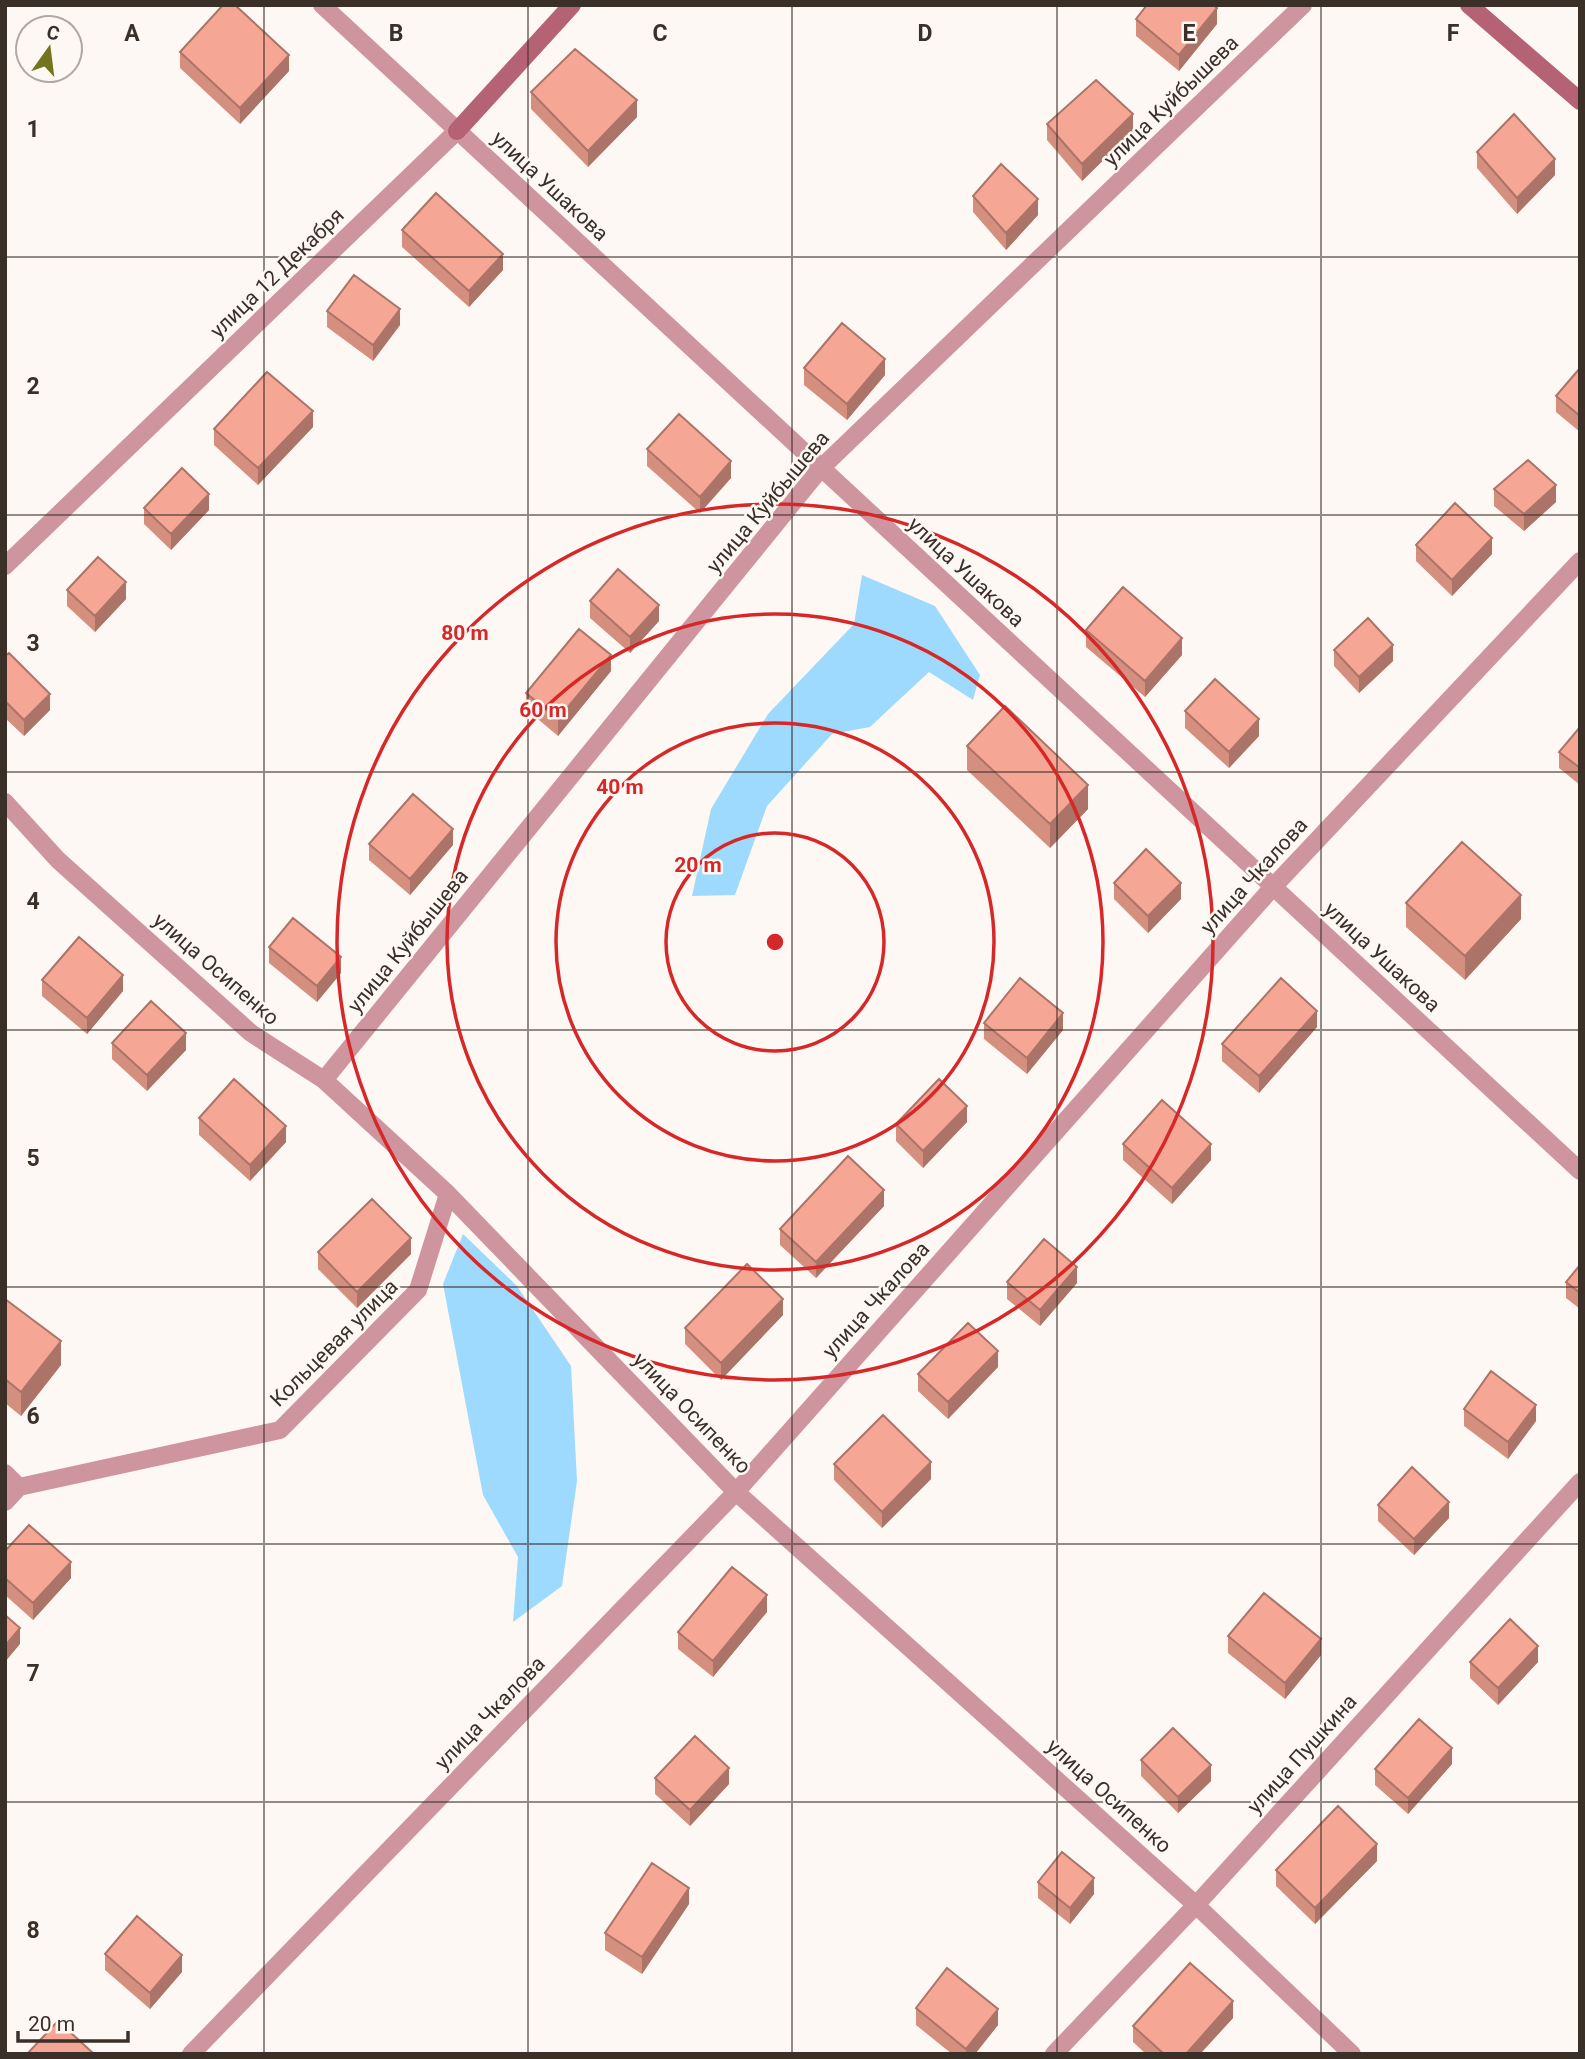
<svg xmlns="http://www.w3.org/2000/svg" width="1585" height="2059" font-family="Roboto,sans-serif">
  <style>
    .water { fill: #9edafd }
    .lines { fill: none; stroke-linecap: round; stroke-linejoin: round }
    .street { stroke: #cf959f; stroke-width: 18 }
    .secondary { stroke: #b56374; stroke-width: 18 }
    .wall { fill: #d48f7f }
    .shaded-wall { fill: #ac7468 }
    .building { fill: #f6a694; stroke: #ac7468; stroke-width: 2 }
    .grid { fill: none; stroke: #3a3028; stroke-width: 2; stroke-opacity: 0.55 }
    .ring { fill: none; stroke: #d62828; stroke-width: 3.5 }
    .labels { text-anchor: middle; stroke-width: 5; stroke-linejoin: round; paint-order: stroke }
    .street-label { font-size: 21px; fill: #3a3028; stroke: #fef8f4 }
    .grid-label { font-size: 23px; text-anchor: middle; font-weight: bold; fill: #3a3028; stroke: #fef8f4; stroke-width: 5; stroke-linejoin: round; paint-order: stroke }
    .centre { fill: #d62828; stroke: #fef8f4; stroke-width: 3.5 }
    .ring-label { font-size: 21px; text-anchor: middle; font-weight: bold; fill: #d62828; stroke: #fef8f4; stroke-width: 5; stroke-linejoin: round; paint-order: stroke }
  </style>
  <rect width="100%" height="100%" fill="#fef8f4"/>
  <!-- water -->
  <path class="water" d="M862,575L935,606L980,675L973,700L929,672L870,727L832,734L767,806L735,895L692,896L711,809L768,714L854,624Z
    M463,1234L517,1286L571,1366L577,1481L562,1586L513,1622L518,1557L483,1495L443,1284Z"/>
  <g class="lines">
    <!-- street -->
    <path class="street" d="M322,5L1580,1171
      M5,566L457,131
      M5,802L58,860L251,1033L324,1080L448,1194L736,1492L1196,1905L1352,2054
      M324,1080L821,468L1303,5
      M5,1473L19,1487
      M5,1502L19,1487L280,1430L418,1290L448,1194
      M191,2054L736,1492L1273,887L1580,561
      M1054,2054L1196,1905L1580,1482"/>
    <!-- secondary -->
    <path class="secondary" d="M1469,5L1580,101
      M457,131L572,5"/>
  </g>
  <!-- wall -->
  <path class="wall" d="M1136,19L1217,24L1179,71L1136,36Z
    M180,52L289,71L240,124L180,68Z
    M531,92L637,117L588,167L531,109Z
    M1047,124L1133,131L1082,181L1047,140Z
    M1477,152L1555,175L1517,214L1477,168Z
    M973,196L1038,215L1006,250L973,212Z
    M402,230L503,270L469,307L402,247Z
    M327,311L400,325L373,361L327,327Z
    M804,368L885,375L847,420L804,385Z
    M1580,368V432L1556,412V396Z
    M313,427L258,485L214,445V429Z
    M647,449L731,478L700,513L647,466Z
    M1494,489L1556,502L1524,531L1494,506Z
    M144,508L209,510L171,550L144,524Z
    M1416,545L1492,554L1452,596L1416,561Z
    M67,590L126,599L95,632L67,606Z
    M590,601L659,621L630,653L590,618Z
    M1086,630L1182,655L1145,697L1086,647Z
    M1334,650L1393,661L1359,693L1334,666Z
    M5,656L50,710L24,736L5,718Z
    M611,671L558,736L526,709V693Z
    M1185,711L1259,736L1229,768L1185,728Z
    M1580,727V785L1559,768V752Z
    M967,746L1088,809L1050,848L967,770Z
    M369,844L453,845L410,895L369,860Z
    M1114,883L1181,899L1148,933L1114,899Z
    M1406,903L1521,919L1465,980L1406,927Z
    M269,947L341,973L317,1002L269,963Z
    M42,980L123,991L87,1034L42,996Z
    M984,1023L1063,1030L1027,1074L984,1039Z
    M1317,1027L1259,1093L1222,1061V1044Z
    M112,1043L186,1050L147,1091L112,1059Z
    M199,1118L286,1142L250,1181L199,1135Z
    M967,1122L923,1168L896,1141V1124Z
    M1123,1144L1211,1160L1172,1204L1123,1160Z
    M884,1206L816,1278L780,1245V1229Z
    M318,1252L411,1254L357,1308L318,1269Z
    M1580,1265V1309L1566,1298V1282Z
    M1007,1282L1077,1283L1040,1326L1007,1299Z
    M5,1299L61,1365L21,1416L5,1403Z
    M783,1315L721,1380L685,1344V1328Z
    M998,1367L948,1419L918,1391V1374Z
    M1464,1409L1536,1421L1508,1459L1464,1426Z
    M834,1464L931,1479L882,1528L834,1480Z
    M1378,1505L1449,1518L1414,1555L1378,1521Z
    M5,1551L71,1578L33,1620L5,1595Z
    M767,1612L713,1677L678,1649V1632Z
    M1228,1636L1321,1655L1285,1699L1228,1653Z
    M1470,1662H1538L1498,1705L1470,1678Z
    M1141,1760L1211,1781L1178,1813L1141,1776Z
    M1452,1764L1408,1814L1375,1785V1769Z
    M655,1778L729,1784L690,1826L655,1794Z
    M1377,1861L1315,1924L1276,1886V1870Z
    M1038,1882L1094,1894L1070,1924L1038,1898Z
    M689,1904L642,1974L605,1950V1933Z
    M105,1954L182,1972L150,2009L105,1970Z
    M916,2008L998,2025L975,2054H952L916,2025Z
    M1233,2018L1200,2054H1146L1133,2042V2026Z"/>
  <!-- shaded-wall -->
  <path class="shaded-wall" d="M1217,8V24L1179,71V55Z
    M289,55V71L240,124V108Z
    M637,100V117L588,167V151Z
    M1133,114V131L1082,181V164Z
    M1555,159V175L1517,214V198Z
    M1038,199V215L1006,250V233Z
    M503,254V270L469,307V291Z
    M400,309V325L373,361V345Z
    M885,359V375L847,420V404Z
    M313,411V427L258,485V468Z
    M731,461V478L700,513V497Z
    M1556,485V502L1524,531V514Z
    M209,494V510L171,550V534Z
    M1492,538V554L1452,596V580Z
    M126,582V599L95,632V616Z
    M659,605V621L630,653V637Z
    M1182,638V655L1145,697V681Z
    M1393,645V661L1359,693V677Z
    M611,655V671L558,736V719Z
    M50,694V710L24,736V720Z
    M1259,719V736L1229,768V752Z
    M1088,785V809L1050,848V824Z
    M453,829V845L410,895V879Z
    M1181,883V899L1148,933V916Z
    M1521,895V919L1465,980V956Z
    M341,957V973L317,1002V986Z
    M123,975V991L87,1034V1018Z
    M1317,1011V1027L1259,1093V1076Z
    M1063,1013V1030L1027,1074V1058Z
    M186,1033V1050L147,1091V1075Z
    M967,1106V1122L923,1168V1151Z
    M286,1126V1142L250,1181V1165Z
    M1211,1144V1160L1172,1204V1188Z
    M884,1190V1206L816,1278V1262Z
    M411,1238V1254L357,1308V1292Z
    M1077,1267V1283L1040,1326V1310Z
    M783,1299V1315L721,1380V1363Z
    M61,1341V1365L21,1416V1392Z
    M998,1351V1367L948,1419V1402Z
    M1536,1405V1421L1508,1459V1442Z
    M931,1462V1479L882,1528V1512Z
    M1449,1502V1518L1414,1555V1539Z
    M71,1562V1578L33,1620V1603Z
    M767,1595V1612L713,1677V1661Z
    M20,1628V1644L5,1662V1646Z
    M1321,1639V1655L1285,1699V1683Z
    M1538,1646V1662L1498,1705V1688Z
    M1452,1748V1764L1408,1814V1798Z
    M1211,1765V1781L1178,1813V1797Z
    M729,1768V1784L690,1826V1810Z
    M1377,1844V1861L1315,1924V1908Z
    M1094,1878V1894L1070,1924V1908Z
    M689,1888V1904L642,1974V1957Z
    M182,1955V1972L150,2009V1993Z
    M1233,2001V2018L1200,2054H1186Z
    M998,2009V2025L975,2054H966V2049Z"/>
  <!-- building -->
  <path class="building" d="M223,5H235L289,55L240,108L180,52Z
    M1147,5H1214L1217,8L1179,55L1136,19Z
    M575,49L637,100L588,151L531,92Z
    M1096,80L1133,114L1082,164L1047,124Z
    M1514,114L1555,159L1517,198L1477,152Z
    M1001,164L1038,199L1006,233L973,196Z
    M436,193L503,254L469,291L402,230Z
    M354,275L400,309L373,345L327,311Z
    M842,323L885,359L847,404L804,368Z
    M1580,368V416L1556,396Z
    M267,372L313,411L258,468L214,429Z
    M679,414L731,461L700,497L647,449Z
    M1528,460L1556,485L1524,514L1494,489Z
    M182,468L209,494L171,534L144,508Z
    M1455,503L1492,538L1452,580L1416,545Z
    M98,557L126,582L95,616L67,590Z
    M618,569L659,605L630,637L590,601Z
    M1123,587L1182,638L1145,681L1086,630Z
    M1368,618L1393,645L1359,677L1334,650Z
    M579,629L611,655L558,719L526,693Z
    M9,653L50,694L24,720L5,701V656Z
    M1215,679L1259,719L1229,752L1185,711Z
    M1005,706L1088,785L1050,824L967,746Z
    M1580,727V768L1559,752Z
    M413,794L453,829L410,879L369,844Z
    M1462,842L1521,895L1465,956L1406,903Z
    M1146,849L1181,883L1148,916L1114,883Z
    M293,918L341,957L317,986L269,947Z
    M79,937L123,975L87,1018L42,980Z
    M1020,978L1063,1013L1027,1058L984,1023Z
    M1281,978L1317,1011L1259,1076L1222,1044Z
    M151,1001L186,1033L147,1075L112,1043Z
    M234,1079L286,1126L250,1165L199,1118Z
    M939,1079L967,1106L923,1151L896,1124Z
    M1162,1100L1211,1144L1172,1188L1123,1144Z
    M848,1156L884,1190L816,1262L780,1229Z
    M372,1199L411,1238L357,1292L318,1252Z
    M1044,1239L1077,1267L1040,1310L1007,1282Z
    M747,1264L783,1299L721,1363L685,1328Z
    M1580,1265V1293L1566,1282Z
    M5,1299L61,1341L21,1392L5,1379Z
    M968,1323L998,1351L948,1402L918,1374Z
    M1491,1371L1536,1405L1508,1442L1464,1409Z
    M883,1415L931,1462L882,1512L834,1464Z
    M1412,1467L1449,1502L1414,1539L1378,1505Z
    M29,1525L71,1562L33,1603L5,1578V1551Z
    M732,1567L767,1595L713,1661L678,1632Z
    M1264,1593L1321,1639L1285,1683L1228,1636Z
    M5,1615L20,1628L5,1646Z
    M1510,1619L1538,1646L1498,1688L1470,1662Z
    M1419,1719L1452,1748L1408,1798L1375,1769Z
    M1173,1728L1211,1765L1178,1797L1141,1760Z
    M695,1736L729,1768L690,1810L655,1778Z
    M1338,1806L1377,1844L1315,1908L1276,1870Z
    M1062,1852L1094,1878L1070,1908L1038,1882Z
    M652,1863L689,1888L642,1957L605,1933Z
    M137,1916L182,1955L150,1993L105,1954Z
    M1190,1963L1233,2001L1186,2054H1164L1133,2026Z
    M947,1968L998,2009L966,2049L916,2008Z
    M58,2021L94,2054H27Z"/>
  <!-- grid -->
  <path class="grid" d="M264,5V2054M528,5V2054M792,5V2054M1057,5V2054M1321,5V2054M5,257H1580M5,515H1580M5,772H1580M5,1030H1580M5,1287H1580M5,1544H1580M5,1802H1580"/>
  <!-- distance rings -->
  <g class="ring">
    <circle cx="775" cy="942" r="109"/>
    <circle cx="775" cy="942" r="219"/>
    <circle cx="775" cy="942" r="328"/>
    <circle cx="775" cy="942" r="438"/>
  </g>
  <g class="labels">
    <!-- street labels -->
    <g class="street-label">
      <text transform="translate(1171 101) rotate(-44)" y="7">улица Куйбышева</text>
      <text transform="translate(550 186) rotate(43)" y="7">улица Ушакова</text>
      <text transform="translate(277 273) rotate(-44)" y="7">улица 12 Декабря</text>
      <text transform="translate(768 502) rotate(-50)" y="7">улица Куйбышева</text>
      <text transform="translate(966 572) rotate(43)" y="7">улица Ушакова</text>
      <text transform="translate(1254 876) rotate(-48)" y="7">улица Чкалова</text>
      <text transform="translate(408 941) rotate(-51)" y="7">улица Куйбышева</text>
      <text transform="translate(1382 957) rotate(43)" y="7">улица Ушакова</text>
      <text transform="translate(216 969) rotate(41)" y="7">улица Осипенко</text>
      <text transform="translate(876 1300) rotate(-48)" y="7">улица Чкалова</text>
      <text transform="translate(334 1343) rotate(-45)" y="7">Кольцевая улица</text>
      <text transform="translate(692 1413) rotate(46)" y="7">улица Осипенко</text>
      <text transform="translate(490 1713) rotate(-46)" y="7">улица Чкалова</text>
      <text transform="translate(1302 1754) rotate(-48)" y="7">улица Пушкина</text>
      <text transform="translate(1109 1796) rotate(42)" y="7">улица Осипенко</text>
    </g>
  </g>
  <g class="grid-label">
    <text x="132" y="41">A</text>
    <text x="396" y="41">B</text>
    <text x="660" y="41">C</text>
    <text x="925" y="41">D</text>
    <text x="1189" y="41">E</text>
    <text x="1453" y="41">F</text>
    <text x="33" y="137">1</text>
    <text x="33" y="394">2</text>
    <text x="33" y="651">3</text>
    <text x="33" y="909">4</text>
    <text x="33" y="1166">5</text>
    <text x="33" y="1424">6</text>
    <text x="33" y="1681">7</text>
    <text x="33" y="1938">8</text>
  </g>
  <circle cx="775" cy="942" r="10" class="centre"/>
  <g class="ring-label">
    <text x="465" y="640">80 m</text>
    <text x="543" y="717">60 m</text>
    <text x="620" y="794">40 m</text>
    <text x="698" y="872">20 m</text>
  </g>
  <!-- border -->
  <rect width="1585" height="2059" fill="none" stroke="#3a3028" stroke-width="14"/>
  <!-- north arrow -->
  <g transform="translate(49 49) rotate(14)"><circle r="33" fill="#fef8f4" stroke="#b0a8a2" stroke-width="2"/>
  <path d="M0-5L12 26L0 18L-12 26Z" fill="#72751d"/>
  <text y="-10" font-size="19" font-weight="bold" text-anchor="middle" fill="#3a3028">С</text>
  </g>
  <!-- scale -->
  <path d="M18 2031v10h110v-10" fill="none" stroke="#3a3028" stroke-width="3.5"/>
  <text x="28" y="2031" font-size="21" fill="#3a3028" stroke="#fef8f4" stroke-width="5" paint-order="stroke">20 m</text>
</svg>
